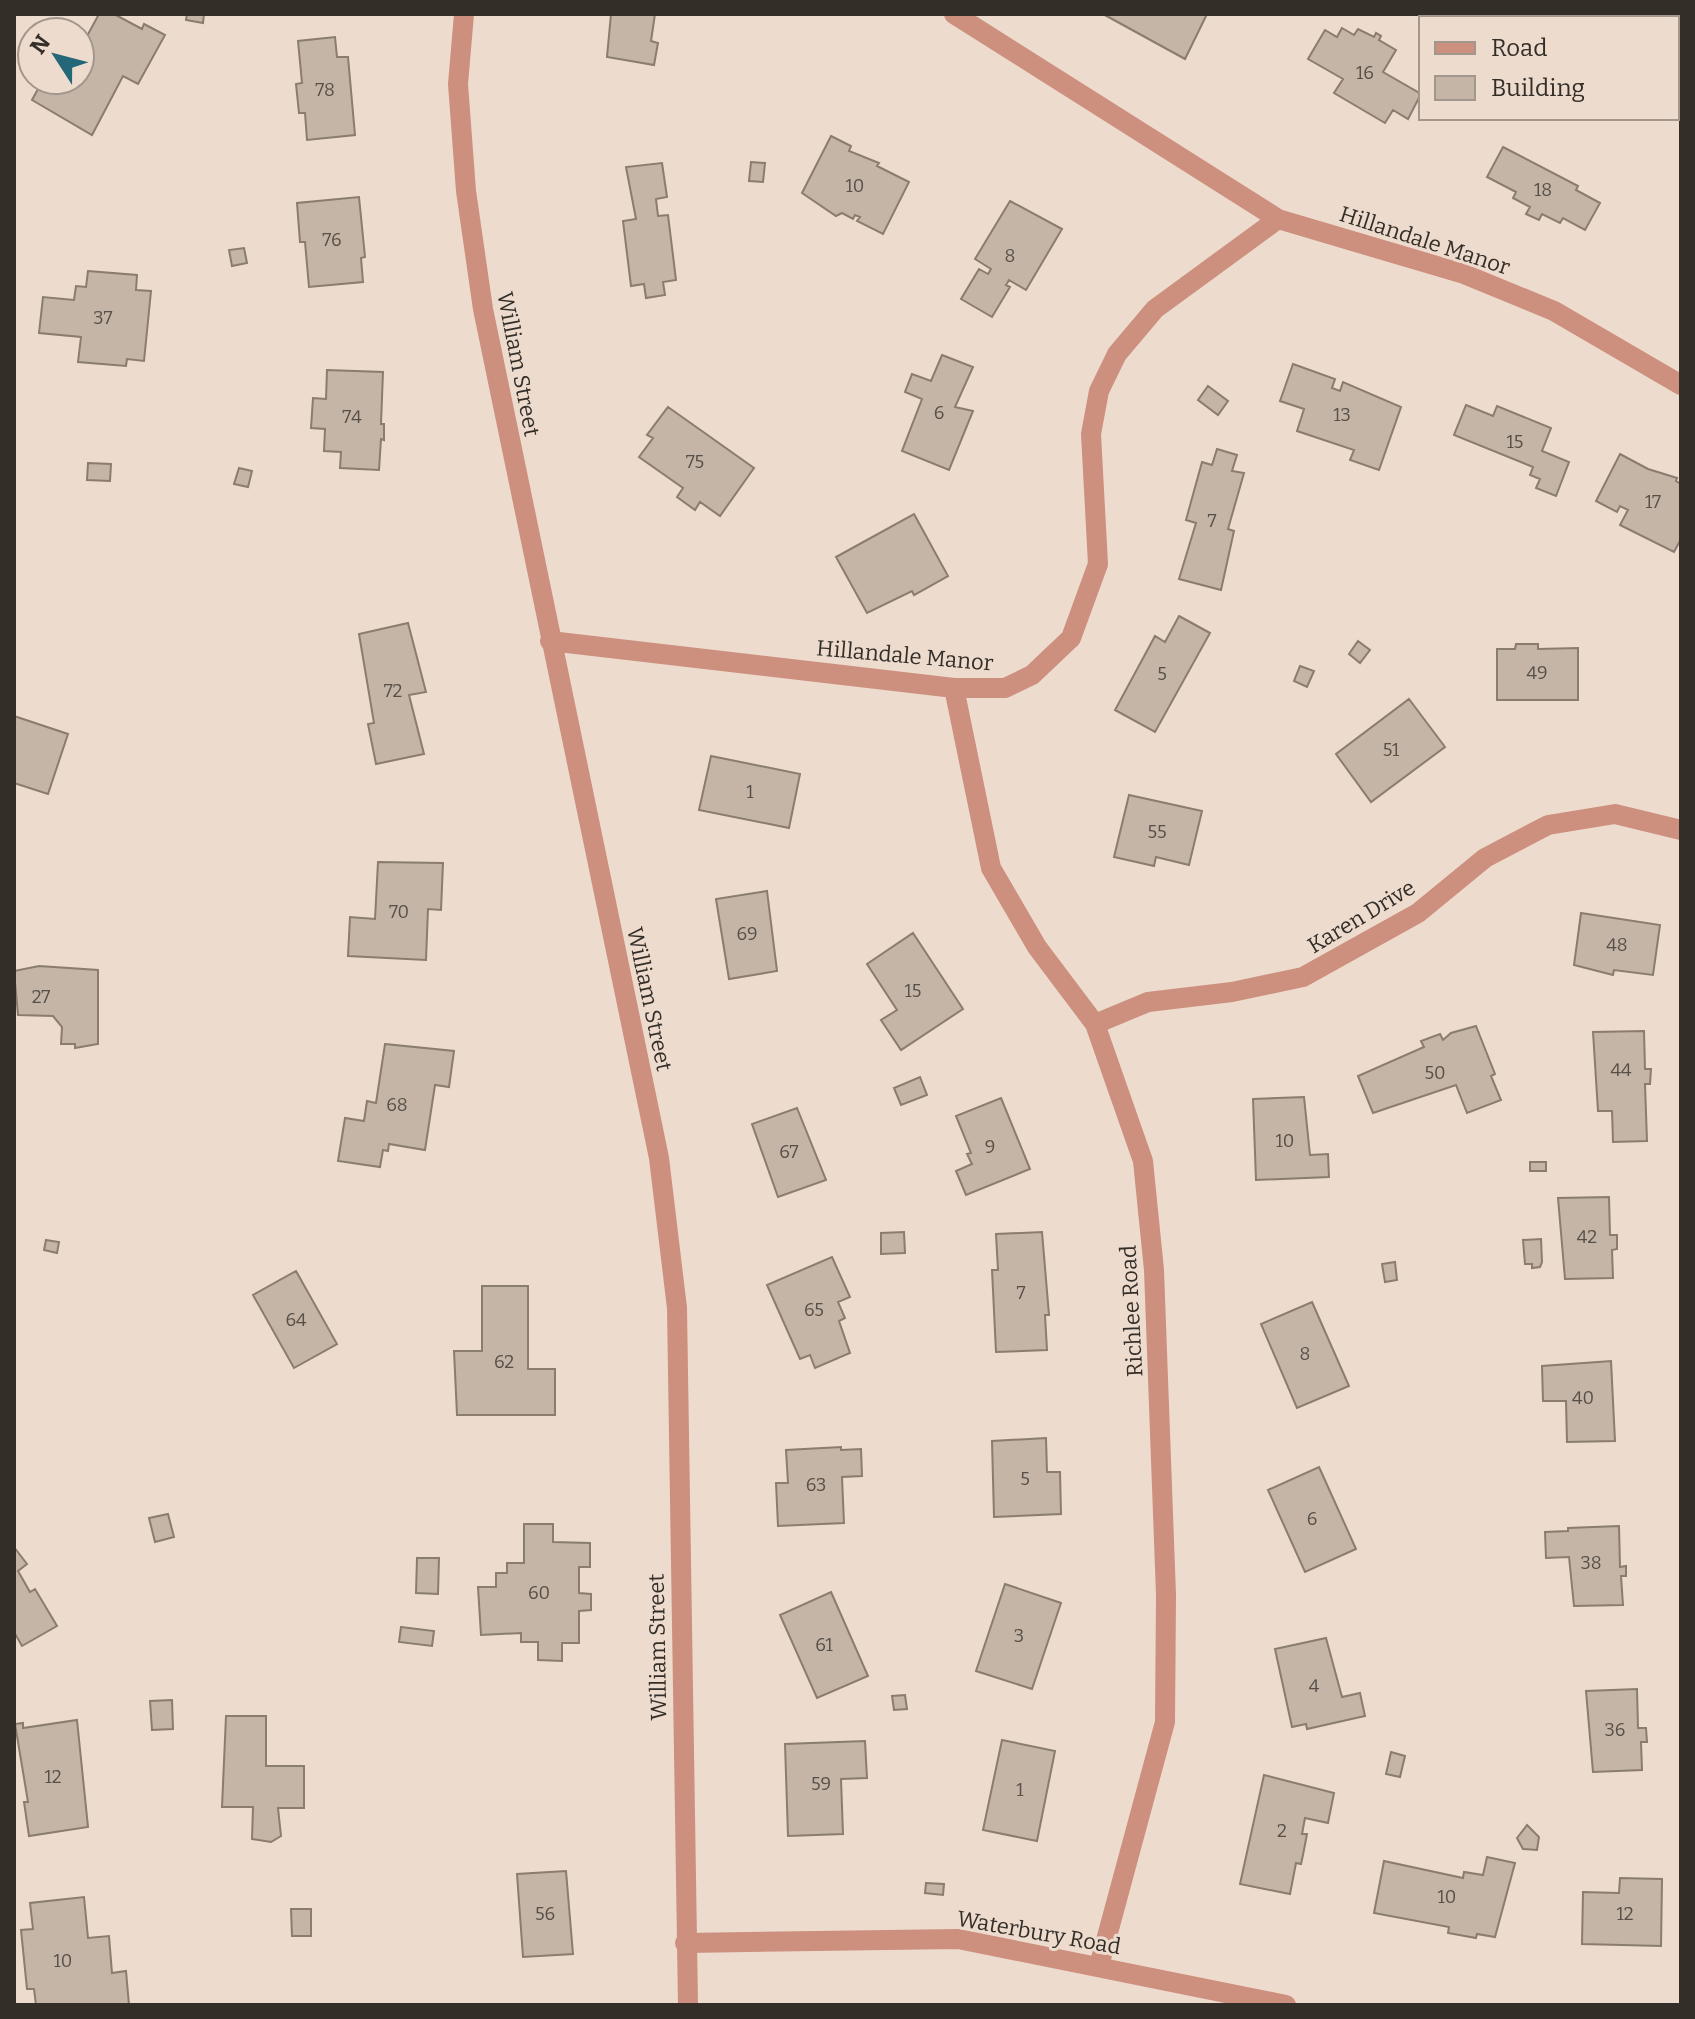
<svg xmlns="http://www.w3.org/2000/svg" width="1695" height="2019" font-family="Bitter,serif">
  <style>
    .building { fill: #c4b5a6; stroke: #8a7c6e; stroke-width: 2 }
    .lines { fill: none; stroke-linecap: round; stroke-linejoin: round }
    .minor { stroke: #cd8f7e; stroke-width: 20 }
    .tertiary { stroke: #cd8f7e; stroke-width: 20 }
    .labels { text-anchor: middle; stroke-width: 6; stroke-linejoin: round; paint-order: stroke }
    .number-label { font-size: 18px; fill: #585048 }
    .street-label { font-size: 22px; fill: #342e28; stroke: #eddbce }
  </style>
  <rect width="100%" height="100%" fill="#eddbce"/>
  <!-- building -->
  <path class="building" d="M99,14H114L142,29L144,24L165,35L138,84L123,76L92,135L32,100L43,80H80V49Z
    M187,14H204L203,23L186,20Z
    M611,14H655L651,41L658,43L654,65L607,57Z
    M1103,14H1203L1206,16L1185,59Z
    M1654,14H1681V101L1677,99V18H1652Z
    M1342,28L1354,35L1358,29L1374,37L1376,33L1381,36L1379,40L1396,50L1383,72L1421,94L1408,119L1393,110L1385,123L1334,93L1343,79L1308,59L1325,30L1337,37Z
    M335,37L337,57H348L355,135L307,140L305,113H299L296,84L302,83L298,41Z
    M831,136L851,146L849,151L879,163L877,166L909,182L883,234L857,221L860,217L855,215L853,219L842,213L836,216L802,193Z
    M1503,147L1578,186L1576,190L1600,203L1585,230L1563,218L1560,223L1542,214L1539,220L1526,214L1530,207L1513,198L1516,192L1487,177Z
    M751,162L765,163L763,182L749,181Z
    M662,163L667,197L656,199L658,216L668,215L676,280L663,282L665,295L646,298L644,284L631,286L623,221L636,219L626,167Z
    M359,197L365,257L361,258L363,282L309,287L305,242H300L297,203Z
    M1010,201L1062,229L1026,290L1009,280L1006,285L1010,287L992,317L961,299L979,269L988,274L991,269L975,259Z
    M244,248L247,263L232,266L229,250Z
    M88,271L137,275L136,290L151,291L144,361L127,359L126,366L78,362L81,337L39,333L43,297L74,300L76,286L86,287Z
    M942,355L973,367L955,407L973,411L949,470L902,451L922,399L905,392L912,374L931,381Z
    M1293,364L1335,379L1332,388L1340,391L1343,382L1401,407L1379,470L1350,460L1354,450L1297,431L1304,409L1280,401Z
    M327,370L383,372L381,424H384V440L381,439L379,470L340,468L341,452L324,451L325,429L311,428L313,398L326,399Z
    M1208,386L1228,401L1218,415L1198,400Z
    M1466,405L1493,416L1497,406L1551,428L1542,451L1569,462L1556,496L1536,488L1540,479L1530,475L1533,467L1454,435Z
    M668,407L754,468L720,516L700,502L695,510L677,497L683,488L639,457L653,438L647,435Z
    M1217,449L1237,455L1232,471L1244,473L1228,529L1234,531L1221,590L1179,579L1196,523L1186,520L1202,462L1212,465Z
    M1620,454L1648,469L1677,478L1676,481L1681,484V539L1674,552L1620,525L1628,510L1620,506L1617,512L1596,501Z
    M88,463L111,464L110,481L87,480Z
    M239,468L252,471L248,487L234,484Z
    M914,514L948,576L914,595L912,591L867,613L836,557Z
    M1179,616L1210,633L1155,732L1115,710L1155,636L1165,642Z
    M408,623L426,692L409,695L424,754L376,764L368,724L374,723L359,634Z
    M1358,641L1370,650L1360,663L1349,654Z
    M1516,644H1538V649L1578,648V700H1497V649H1515Z
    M1300,666L1314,671L1307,687L1294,681Z
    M1409,699L1445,747L1371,802L1336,754Z
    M14,716L68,734L48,794L14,783Z
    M711,756L800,774L789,828L699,810Z
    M1129,795L1202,811L1189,865L1156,857L1154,866L1114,857Z
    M378,862L443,863L441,910L428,909L426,960L348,956L350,917L375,919Z
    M767,891L777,971L729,979L716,899Z
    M1581,913L1660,925L1653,975L1614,970L1613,975L1574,965Z
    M913,933L963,1009L901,1050L881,1020L897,1010L867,964Z
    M39,966L98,970V1044L75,1048V1044H61L62,1027L53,1016L18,1015L14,971Z
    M1476,1026L1495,1074L1491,1076L1501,1100L1467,1113L1456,1085L1373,1113L1358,1076L1424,1047L1421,1041L1440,1034L1443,1040L1451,1033Z
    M1644,1031L1645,1069H1651L1650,1084H1645L1647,1141L1613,1142L1612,1111H1598L1593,1032Z
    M385,1044L454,1051L449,1087L435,1085L425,1150L389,1144L388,1151L383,1150L380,1167L338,1161L345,1118L364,1121L367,1101L376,1103Z
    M920,1077L927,1095L901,1105L894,1088Z
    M1304,1097L1310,1155L1328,1154L1329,1177L1256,1180L1253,1099Z
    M1001,1098L1030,1169L966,1195L956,1171L972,1164L967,1154L971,1153L956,1116Z
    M797,1108L826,1180L778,1197L752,1124Z
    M1530,1162H1546V1171H1530Z
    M1609,1197L1610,1235H1617V1249L1612,1250L1613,1278L1565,1279L1558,1198Z
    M904,1232L905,1253L881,1254V1233Z
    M1042,1232L1049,1315H1045L1047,1350L996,1352L992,1270H998L996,1234Z
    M1541,1239L1542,1262L1540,1267L1532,1268V1264H1525L1523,1240Z
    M46,1240L59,1242L57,1253L44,1250Z
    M832,1257L850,1297L838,1302L845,1318L839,1321L850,1353L815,1368L810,1355L800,1359L767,1285Z
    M1395,1262L1397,1280L1385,1282L1382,1264Z
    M296,1271L337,1344L294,1368L253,1295Z
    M482,1286H528V1369H555V1415H457L454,1351H482Z
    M1312,1302L1349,1386L1297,1408L1261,1324Z
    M1611,1361L1615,1441L1567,1442L1566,1401H1543L1542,1366Z
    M1046,1438L1047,1472H1060L1061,1514L994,1517L992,1441Z
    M841,1447V1450L861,1449L862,1476L842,1477L844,1523L778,1526L776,1483H788L786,1450Z
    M1319,1467L1356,1549L1305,1572L1268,1490Z
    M168,1514L174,1537L155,1542L149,1518Z
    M524,1524H553V1542L590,1543V1567H579V1593L591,1594V1610L579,1611V1643H562V1661L538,1660V1642H521V1633L481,1635L478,1587H496V1573H507V1563H524Z
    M1619,1526L1620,1567L1626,1566V1576H1621L1623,1605L1574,1606L1569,1557L1546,1558L1545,1532L1568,1531V1528Z
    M14,1547L27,1564L18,1571L30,1592L35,1589L57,1626L22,1646L14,1632Z
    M417,1558H439L438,1594L416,1593Z
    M1005,1584L1061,1603L1032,1689L976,1671Z
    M831,1592L868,1676L817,1698L780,1615Z
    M401,1627L434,1631L432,1646L399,1642Z
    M1326,1638L1342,1697L1360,1693L1365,1716L1307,1729L1306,1724L1292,1727L1275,1649Z
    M1637,1689L1638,1728H1646L1647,1742H1641L1642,1770L1593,1772L1586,1691Z
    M905,1695L907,1709L894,1710L892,1696Z
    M172,1700L173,1729L152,1730L150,1701Z
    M226,1716H266V1766H304V1808H278L281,1836L271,1842L252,1839L253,1807H222Z
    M77,1720L88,1827L29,1836L24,1802H28L15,1724L23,1723V1728Z
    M1002,1740L1055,1751L1037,1841L983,1830Z
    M865,1741L867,1778L841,1779L843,1834L788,1836L785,1744Z
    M1391,1752L1405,1756L1400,1777L1386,1774Z
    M1264,1775L1334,1793L1328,1823L1305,1818L1302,1834H1307L1303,1855L1301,1864L1296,1863L1290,1894L1240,1884Z
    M1527,1825L1539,1837L1537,1850L1523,1849L1517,1838Z
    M1487,1857L1515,1863L1495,1937L1477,1934L1476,1938L1448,1933L1449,1927L1374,1913L1384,1861L1463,1878L1464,1872L1483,1875Z
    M566,1871L573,1954L523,1957L517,1874Z
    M1620,1878L1662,1879L1661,1946L1582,1944L1583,1892L1619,1893Z
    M926,1883L944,1884L943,1895L925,1893Z
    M84,1897L88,1938L109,1936L112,1973L126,1971L129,2005H36L34,1989H27L21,1930L33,1929L30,1903Z
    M291,1909H311V1936H292Z"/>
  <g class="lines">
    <!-- minor -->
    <path class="minor" d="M954,14L1278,219L1464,274L1554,311L1681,385
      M550,641L954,688H1005L1032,675L1071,638L1098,564L1091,434L1099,391L1117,354L1155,309L1278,219
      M954,688L991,868L1037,947L1095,1024L1143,1161L1154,1270L1166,1595L1165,1722L1099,1966
      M1095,1024L1148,1002L1232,992L1303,977L1418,913L1485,858L1548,825L1615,814L1681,830
      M685,1943L958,1939L1286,2005"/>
    <!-- tertiary -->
    <path class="tertiary" d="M464,14L458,84L466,191L483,309L659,1158L677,1308L688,2005"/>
  </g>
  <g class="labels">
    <!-- number labels -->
    <g class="number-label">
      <text x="1365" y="79">16</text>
      <text x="325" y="96">78</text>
      <text x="855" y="192">10</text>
      <text x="1543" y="196">18</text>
      <text x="332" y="246">76</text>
      <text x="1010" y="262">8</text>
      <text x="103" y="324">37</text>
      <text x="939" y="419">6</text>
      <text x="1342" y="421">13</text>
      <text x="352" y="423">74</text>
      <text x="1515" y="448">15</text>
      <text x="695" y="468">75</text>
      <text x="1653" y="508">17</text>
      <text x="1212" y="527">7</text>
      <text x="1537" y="679">49</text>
      <text x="1162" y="680">5</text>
      <text x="393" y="697">72</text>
      <text x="1391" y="756">51</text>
      <text x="750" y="798">1</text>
      <text x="1157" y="838">55</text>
      <text x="399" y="918">70</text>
      <text x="747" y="940">69</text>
      <text x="1617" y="951">48</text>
      <text x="913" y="997">15</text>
      <text x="41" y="1003">27</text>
      <text x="1621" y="1076">44</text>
      <text x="1435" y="1079">50</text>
      <text x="397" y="1111">68</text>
      <text x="1285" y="1147">10</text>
      <text x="990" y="1153">9</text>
      <text x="789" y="1158">67</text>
      <text x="1587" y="1243">42</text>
      <text x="1021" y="1299">7</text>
      <text x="814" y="1316">65</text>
      <text x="296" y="1326">64</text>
      <text x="1305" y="1360">8</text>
      <text x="504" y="1368">62</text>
      <text x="1583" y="1404">40</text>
      <text x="1025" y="1485">5</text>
      <text x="816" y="1491">63</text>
      <text x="1312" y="1525">6</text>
      <text x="1591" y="1569">38</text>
      <text x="539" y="1599">60</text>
      <text x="1019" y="1642">3</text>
      <text x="824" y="1651">61</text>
      <text x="1314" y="1692">4</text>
      <text x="1615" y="1736">36</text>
      <text x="53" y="1783">12</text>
      <text x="821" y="1790">59</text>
      <text x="1020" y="1796">1</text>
      <text x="1282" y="1837">2</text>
      <text x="1447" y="1903">10</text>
      <text x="545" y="1920">56</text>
      <text x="1625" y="1920">12</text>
      <text x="63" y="1967">10</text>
    </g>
    <!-- street labels -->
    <g class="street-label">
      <text transform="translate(1425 240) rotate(18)" y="8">Hillandale Manor</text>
      <text transform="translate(519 364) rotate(79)" y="8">William Street</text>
      <text transform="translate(905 655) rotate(5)" y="8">Hillandale Manor</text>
      <text transform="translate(1361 916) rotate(-31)" y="8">Karen Drive</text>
      <text transform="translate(650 999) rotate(78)" y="8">William Street</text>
      <text transform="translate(1131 1311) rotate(-93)" y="8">Richlee Road</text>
      <text transform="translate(657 1647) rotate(-91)" y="8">William Street</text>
      <text transform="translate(1039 1932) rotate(10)" y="8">Waterbury Road</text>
    </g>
  </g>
  <!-- border -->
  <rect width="1695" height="2019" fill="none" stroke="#342e28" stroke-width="32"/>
  <!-- legend -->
  <rect x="1419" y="16" width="260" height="104" fill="#eddbce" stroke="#a3968c" stroke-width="2"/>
  <rect x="1435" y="42" width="40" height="12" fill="#cd8f7e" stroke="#a3968c" stroke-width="2"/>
  <text x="1491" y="56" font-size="24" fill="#342e28">Road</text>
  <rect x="1435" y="76" width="40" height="24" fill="#c4b5a6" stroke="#a3968c" stroke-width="2"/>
  <text x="1491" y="96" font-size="24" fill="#342e28">Building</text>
  <!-- north arrow -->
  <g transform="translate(56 56) rotate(306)"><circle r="38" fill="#eddbce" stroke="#a3968c" stroke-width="2"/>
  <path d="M0-6L14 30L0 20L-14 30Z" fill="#236779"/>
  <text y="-12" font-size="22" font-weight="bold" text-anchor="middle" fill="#342e28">N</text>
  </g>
</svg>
